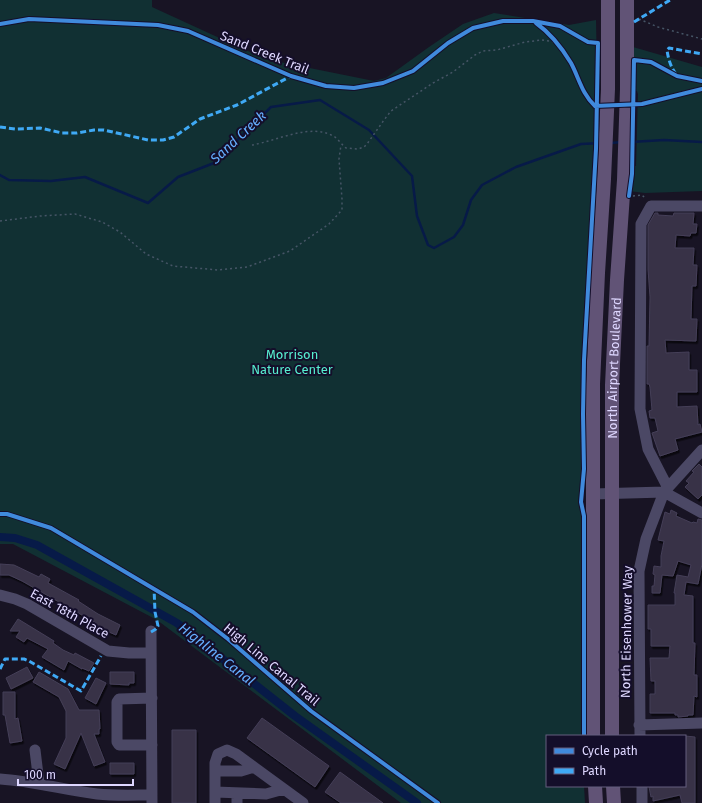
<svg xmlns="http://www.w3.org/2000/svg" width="702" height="803" font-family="'Fira Sans',sans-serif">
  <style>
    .green { fill: #113033 }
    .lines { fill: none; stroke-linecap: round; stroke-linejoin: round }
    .stream { stroke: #071a48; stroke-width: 2.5 }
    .canal { stroke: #071a48; stroke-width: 8 }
    .building { fill: #373246; stroke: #453f58; filter: url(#shadow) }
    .path { stroke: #465566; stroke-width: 1.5; stroke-dasharray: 2 3; stroke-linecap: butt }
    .minor { stroke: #4b4865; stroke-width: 11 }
    .major { stroke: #615376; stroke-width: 14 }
    .quiet { stroke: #3fa9f5; stroke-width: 3; stroke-dasharray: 6 3; stroke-linecap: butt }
    .cycleway-casing { stroke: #140e2a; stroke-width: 6 }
    .cycleway { stroke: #408adc; stroke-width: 4 }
    .labels { text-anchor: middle; stroke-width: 4; stroke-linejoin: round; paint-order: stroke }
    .street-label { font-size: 13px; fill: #ded7ff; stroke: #140e2a }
    .park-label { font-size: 13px; fill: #56eccf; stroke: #140e2a }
    .water-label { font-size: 14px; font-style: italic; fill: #65afff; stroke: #140e2a }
  </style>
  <defs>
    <filter id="shadow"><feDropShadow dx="1.5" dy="2.5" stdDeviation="0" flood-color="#0009"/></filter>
  </defs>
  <rect width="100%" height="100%" fill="#181424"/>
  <!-- green -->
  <path class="green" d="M0,0H152V7L265,59L374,81L386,78L429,47L463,24L494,13L569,25L596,20L598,125L584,312L581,736H547V786H584L585,803H401L157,620L13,544H0Z
    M633,47L702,67V191L645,193L629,191L631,166H636L638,94L637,91H633Z"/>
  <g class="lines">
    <!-- stream -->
    <path class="stream" d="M631,142L664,140L702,142
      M611,143L622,142
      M0,175L9,180L51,181L85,177L148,203L178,177L214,163L271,107L320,100L369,130L412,176L417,216L428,245L434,248L454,237L463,225L471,200L482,185L516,167L581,144L602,143"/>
    <!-- canal -->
    <path class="canal" d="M0,537L15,538L37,545L177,623L295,716L417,803"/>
  </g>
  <!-- building -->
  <path class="building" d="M655,213H658V215L673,216L674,213H694L693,224H697L696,233H691L690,236L676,235L675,248H694L693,265H697L696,286H692L691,319H697L696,341L665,340L666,353L689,352V370H697V392H677V407L697,406L698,425L700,424L702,432L675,439L678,450L660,456L652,433L658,431L655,418H650L649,411L652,410L650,387L649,384H647V346H649L650,297L648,269V225Z
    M699,464L702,467V495L698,499L685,487L689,483L686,481L694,472L692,471Z
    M671,510L677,513L676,516L692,523L693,522L697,523L698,519L702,520V564L698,584L686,582L684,595L693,596V643H695L694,675H697V697L694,696L693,715H688V716L678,717V715H675V713H650V694H655V681H651L650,658H669L670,646H651V629H648V605H675V593H674L677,575L688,577L691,565L678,561L673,576L662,575L660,593H652V586H654L655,575L653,574L654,566L661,567V556L664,541L658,540L665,512L670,514Z
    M0,564L14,565L39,577L41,574L50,579L48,583L79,600L78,601L98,614L120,625L116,635L95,626L96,623L22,581L9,575H0Z
    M18,619L54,641L53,643L63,650L74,655L75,653L94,663L89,671L82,668V669L68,661L64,670L42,657L48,649L27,638L24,642L16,637L20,631H10Z
    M27,667L33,678L11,689L6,678Z
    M39,672L68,689L79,710H99L100,729H99V734H94L105,762L94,766L81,733L65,769L54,764L66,738V711L59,697L33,682Z
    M110,672H134V683H129V685L110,684Z
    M96,678L106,683L96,704L85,698Z
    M3,692H15V719L18,718L22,741L10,743L5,715H3Z
    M262,718L329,766L315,787L247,738Z
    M172,730H196V803H172Z
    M685,736L695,737V803H682L680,795L653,801V796L651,797L649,787L685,786Z
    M110,763H134V774H110Z
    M340,772L383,803H341L325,792Z"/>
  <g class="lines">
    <!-- path -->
    <path class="path" d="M639,19L658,27L702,39
      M252,145C277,141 311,122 335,137C339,140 342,145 346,148L358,149L364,147L367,144L384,120L391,111L433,83L453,72L475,55L483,51L497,50L525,42L542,40L555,42
      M633,196L642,195L646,199
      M0,221L40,216L75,214L102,222L120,232L146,254L173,266L218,270L247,267L290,251L329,224L342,210V199L339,159L341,145"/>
    <!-- minor -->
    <path class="minor" d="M668,488L648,449L640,409L641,224L651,206H702
      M593,494L664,492L702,513
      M0,595L15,599L27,604L108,651L129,653H151
      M151,631L152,803
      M639,725L702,723
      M640,736L639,571L646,539L664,492L702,450
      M152,745H119L117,742V702L119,699L152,698
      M35,750L39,783
      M215,771H241L254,767
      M0,779C33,781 64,790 97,794C115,796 134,795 152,795
      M642,786V803
      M215,792L266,794L284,789
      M237,793V803
      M215,803V763L218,754L227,750L236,754L303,803"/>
    <!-- major -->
    <g class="major">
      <path d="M593,736V384L598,273L604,179L608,89V0"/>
      <path id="s1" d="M612,736V385L617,280L624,180L627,89V0"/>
      <path d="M595,786L596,803"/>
      <path d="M613,786L614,803"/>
    </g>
    <!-- quiet -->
    <path class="quiet" d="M634,22L670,0
      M676,74C671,68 668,58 667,50L669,48L702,54
      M0,127L15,129L40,128L62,133H77L94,130H104L148,140H163L174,137L200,119L237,105L291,76
      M151,632L156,629L158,626L155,612L154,588
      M0,669L5,659H24L29,661L81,691L101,656"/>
    <!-- cycleway casing -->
    <g class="cycleway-casing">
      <path id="cycleway" d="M536,23C550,33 562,48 571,63C579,78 582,94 595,106L642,104L702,89
        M0,24L29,19L158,25L188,31L291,76L326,86L354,88L383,83L413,71L448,43L473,28L503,21H533L560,26L588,42L598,43L596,149L584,360L583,414L584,469L581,502L584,516V736
        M629,196L632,174L634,60L651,62L677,76L702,81
        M0,514H7L51,528L193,612L228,639L311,711L438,803"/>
    </g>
    <!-- cycleway -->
    <use href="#cycleway" class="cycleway"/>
  </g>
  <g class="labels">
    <!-- street labels -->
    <g class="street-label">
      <text transform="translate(265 52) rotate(22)" y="5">Sand Creek Trail</text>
      <text dy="5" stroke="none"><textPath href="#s1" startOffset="368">North Airport Boulevard</textPath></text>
      <text transform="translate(70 613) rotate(29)" y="5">East 18th Place</text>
      <text transform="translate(626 632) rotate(-89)" y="5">North Eisenhower Way</text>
      <text transform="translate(272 664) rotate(40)" y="5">High Line Canal Trail</text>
    </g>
    <!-- park labels -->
    <g class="park-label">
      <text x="292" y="359">Morrison<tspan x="292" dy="15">Nature Center</tspan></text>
    </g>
    <!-- water labels -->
    <g class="water-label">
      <text transform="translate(238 137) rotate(-43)" y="5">Sand Creek</text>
      <text transform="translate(217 654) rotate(38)" y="5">Highline Canal</text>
    </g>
  </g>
  <!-- legend -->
  <rect x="546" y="735" width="140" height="52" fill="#140e2a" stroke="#655e7f"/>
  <rect x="554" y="748" width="20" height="6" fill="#408adc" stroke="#655e7f"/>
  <text x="582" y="755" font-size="12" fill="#ded7ff">Cycle path</text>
  <rect x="554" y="768" width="20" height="6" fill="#3fa9f5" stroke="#655e7f"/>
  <text x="582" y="775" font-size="12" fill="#ded7ff">Path</text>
  <!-- scale -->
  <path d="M18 779v6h115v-6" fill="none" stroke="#ded7ff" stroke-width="2"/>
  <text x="24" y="779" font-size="12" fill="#ded7ff" stroke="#140e2a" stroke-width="3" paint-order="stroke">100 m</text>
</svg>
